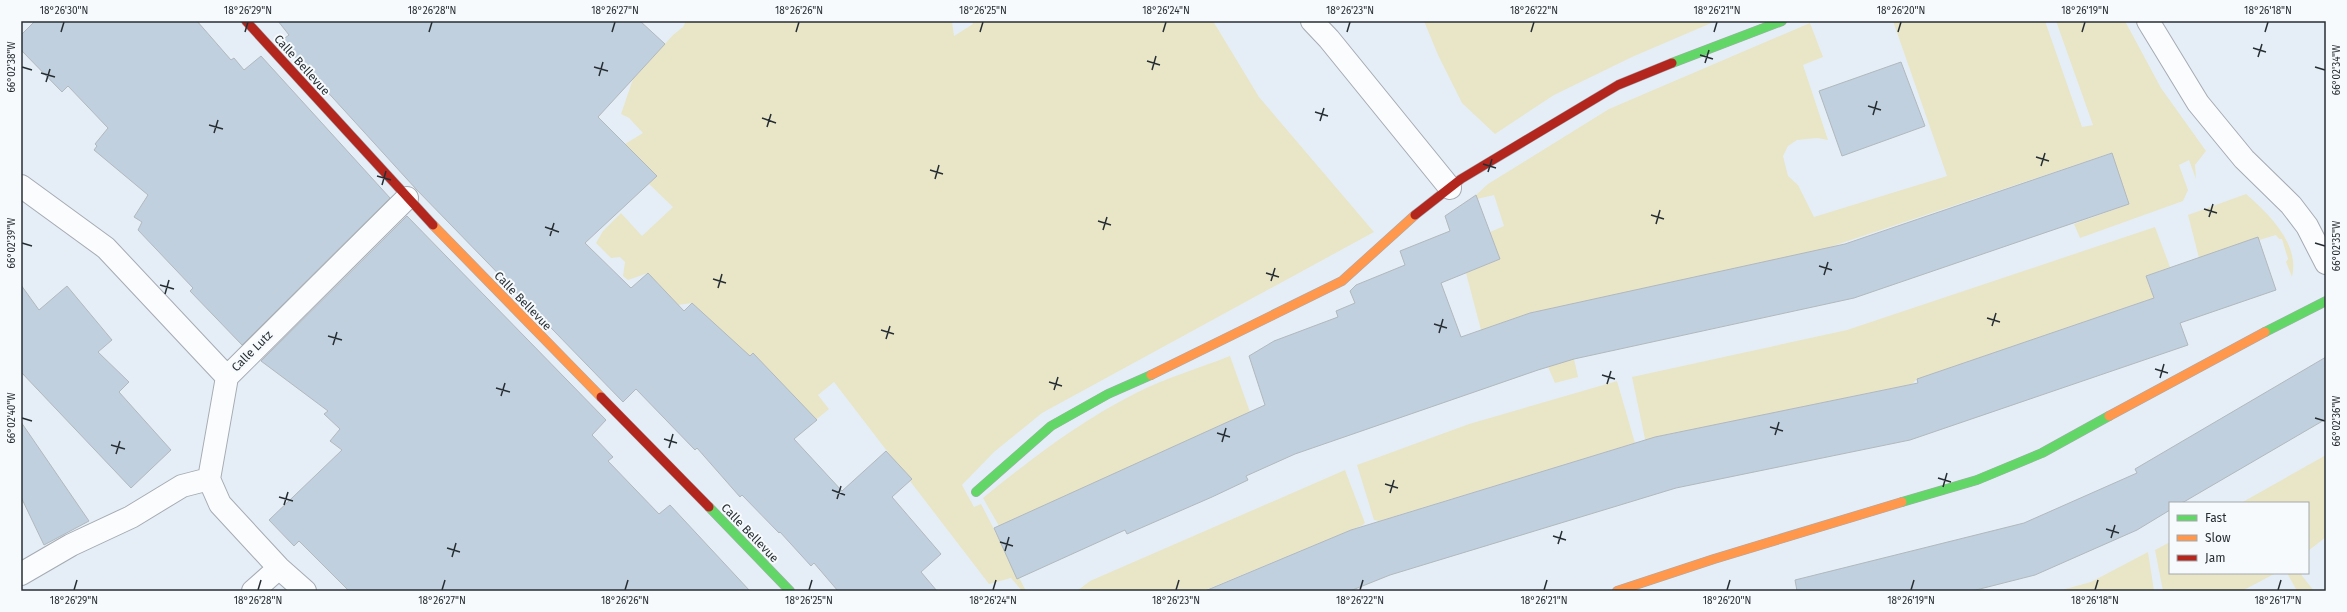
<svg xmlns="http://www.w3.org/2000/svg" width="2347" height="612" font-family="'Fira Sans',sans-serif">
  <style>
    .green { fill: #e8e6c7 }
    .building { fill: #c0d0de; stroke: #b1b8be }
    .lines { fill: none; stroke-linecap: round; stroke-linejoin: round }
    .lane-casing { stroke: #a5abb2; stroke-width: 24 }
    .street-casing { stroke: #a5abb2; stroke-width: 24 }
    .fast-casing { stroke: #a5abb2; stroke-width: 10 }
    .slow-casing { stroke: #a5abb2; stroke-width: 10 }
    .jam-casing { stroke: #a5abb2; stroke-width: 10 }
    .lane { stroke: #fbfcfe; stroke-width: 22 }
    .street { stroke: #fbfcfe; stroke-width: 22 }
    .fast { stroke: #63d668; stroke-width: 9 }
    .slow { stroke: #ff974d; stroke-width: 9 }
    .jam { stroke: #b3261e; stroke-width: 9 }
    .ticks { fill: none; stroke: #272e33; stroke-width: 1.5 }
    .labels { text-anchor: middle; stroke-width: 4; stroke-linejoin: round; paint-order: stroke }
    .street-label { font-size: 12px; fill: #272e33; stroke: #f6fafd }
    .neatline { fill: none; stroke: #272e33; stroke-width: 1.5 }
    .ticks-label { font-size: 10px; text-anchor: middle; fill: #272e33 }
  </style>
  <rect width="100%" height="100%" fill="#e5eef6"/>
  <!-- green -->
  <path class="green" d="M686,21H952L954,36L973,24L972,21H1213L1259,97L1374,232L1042,413L994,452L962,485L974,507L981,504L1026,591H1022L1011,578L989,584L834,382L818,395L829,409L800,433L772,373L753,353L742,364L724,333L692,303L678,305L648,273L628,280L623,276L625,262L620,257L611,258L596,243L603,231L621,213L642,236L673,207L649,184L657,176L625,144L643,133L629,118L621,114L633,79L673,35L683,27Z
    M1424,21H1716L1632,57L1554,95L1495,134L1462,103L1438,55Z
    M1893,21H2045L2082,127L2093,125L2056,21H2125L2161,88L2206,151L2195,165L2196,179L2189,160L2179,165L2188,190L2183,201L2080,238L2074,224L2129,204L2111,153L1827,248L1574,359L1578,377L1555,383L1548,367L1554,364L1536,311L1481,330L1466,273L1500,259L1490,232L1504,226L1494,195L1477,199L1476,195L1488,184L1609,109L1810,23L1823,57L1803,65L1828,140L1817,138L1797,140L1788,146L1783,156L1788,176L1798,185L1814,217L1947,176Z
    M2246,194C2269,214 2300,244 2292,277L2286,262L2288,259L2282,239H2279L2276,235L2199,258L2188,215Z
    M2155,227L2170,267L2146,276L2154,298L1917,379L1912,384L1652,438L1656,457L1649,458L1632,377L1847,330Z
    M1230,356L1250,412L999,526L983,498C1031,459 1080,421 1136,393C1166,378 1199,368 1230,356Z
    M1617,381L1635,443L1379,521L1374,520L1357,465L1469,424Z
    M2326,455V537L2308,551V503H2241Z
    M1345,470L1365,523L1363,525L1203,591H1077L1090,581Z
    M2170,542V573H2276L2242,591H2163L2155,550Z
    M2148,552L2154,591H2058L2091,582Z
    M2287,573H2300L2314,591H2297Z"/>
  <!-- building -->
  <path class="building" d="M35,21H197L231,60L234,58L244,70L261,56L390,198L242,345L190,291L193,288L138,230L142,222L134,217L148,195L94,150L97,146L95,144L108,128L68,86L62,92L21,50V35Z
    M278,21H640L665,44L598,117L657,176L585,243L631,288L648,273L684,311L692,303L750,356L753,353L817,420L794,439L842,491L886,451L912,479L892,497L941,554L921,572L937,591H838L814,563L811,566L780,532L779,533L742,495L740,497L697,448L695,450L636,389L623,402L416,189L281,41L289,35Z
    M1901,62L1925,126L1842,156L1819,91Z
    M2112,153L2129,204L1854,298L1574,359L1538,370L1295,454L1246,476L1248,480L1212,497L1127,534L1125,530L1017,579L994,528L1265,405L1249,356L1274,341L1338,317L1336,311L1355,303L1350,291L1356,285L1405,265L1400,251L1450,231L1445,216L1476,195L1500,259L1441,283L1461,337L1530,313L1845,244Z
    M407,216L606,420L592,435L613,457L608,461L659,514L670,505L750,591H349L299,541L294,546L269,520L342,450L330,441L340,429L324,414L328,411L261,361Z
    M2258,237L2276,290L2180,323L2188,345L1910,440L1676,488L1390,575L1350,591H1205L1351,530L1655,437L1918,383L1917,379L2154,298L2146,276Z
    M21,285L39,310L67,286L112,340L98,352L129,382L119,392L171,450L131,488L21,372Z
    M2326,357V419L2182,503H2170V510L2137,530L2035,575L1972,591H1797L1795,580L2024,523L2137,473L2135,469Z
    M21,422L89,521L44,545L21,497Z"/>
  <g class="lines">
    <!-- lane casing -->
    <g class="lane-casing">
      <path id="lane" d="M1312,21L1329,39L1450,188"/>
    </g>
    <!-- street casing -->
    <g class="street-casing">
      <path id="street" d="M2148,21L2198,103L2244,159L2291,205L2307,226L2326,263
        M21,186L106,248L227,377
        M21,574L71,545L131,517L182,486L209,479
        M253,591L279,568
        M305,591L279,568L220,504L209,479L227,377L407,198"/>
    </g>
    <!-- fast casing -->
    <g class="fast-casing">
      <path id="fast" d="M1672,63L1782,21
        M2265,332L2326,301
        M976,492L1051,426L1108,394L1151,375
        M1902,502L1977,480L2042,453L2109,416
        M709,507L790,591"/>
    </g>
    <!-- slow casing -->
    <g class="slow-casing">
      <path id="slow" d="M433,225L601,397
        M1151,375L1342,281L1415,215
        M2109,416L2265,332
        M1617,591L1714,559L1902,502"/>
    </g>
    <!-- jam casing -->
    <g class="jam-casing">
      <path id="jam" d="M246,21L433,225
        M1415,215L1461,179L1618,85L1672,63
        M601,397L709,507"/>
    </g>
    <!-- lane -->
    <use href="#lane" class="lane"/>
    <!-- street -->
    <use href="#street" class="street"/>
    <!-- fast -->
    <use href="#fast" class="fast"/>
    <!-- slow -->
    <use href="#slow" class="slow"/>
    <!-- jam -->
    <use href="#jam" class="jam"/>
  </g>
  <!-- ticks -->
  <path class="ticks" d="M61,32L64,22M245,32L248,22M429,32L432,22M612,32L615,22M796,32L799,22M980,32L983,22M1163,32L1166,22M1347,32L1350,22M1531,32L1534,22M1714,32L1717,22M1898,32L1901,22M2082,32L2085,22M2265,32L2268,22M2253,48L2266,52M1700,55L1713,59M2258,57L2262,44M1147,61L1160,65M1705,63L1709,50M22,67L32,70M594,67L608,71M2315,67L2325,70M1152,70L1156,56M41,73L55,77M599,76L603,62M46,82L50,69M1868,106L1881,110M1315,112L1328,116M1873,115L1877,101M762,118L776,123M1320,121L1324,108M209,125L223,129M767,127L771,114M214,133L218,120M2036,157L2049,161M1483,164L1496,168M2041,166L2045,153M930,170L943,174M1488,172L1492,159M377,176L391,180M935,179L939,165M382,185L386,171M2204,209L2217,213M1651,215L1664,219M2209,217L2213,204M1098,221L1111,225M1656,224L1660,210M545,227L559,232M1103,230L1107,217M550,236L554,223M22,243L32,246M2315,243L2325,246M1819,266L1832,270M1266,273L1279,277M1824,275L1828,262M713,279L726,283M1271,281L1275,268M160,285L174,289M718,288L722,274M165,294L169,280M1987,318L2000,322M1434,324L1447,328M1992,326L1996,313M881,330L894,334M1439,333L1443,319M328,336L342,340M886,339L890,326M333,345L337,332M2155,369L2168,373M1602,375L1615,379M2160,378L2164,364M1049,382L1062,386M1607,384L1611,371M496,388L510,392M1054,390L1058,377M501,396L505,383M22,418L32,421M2315,418L2325,421M1770,427L1783,431M1217,433L1230,437M1775,435L1779,422M664,439L677,443M1222,442L1226,428M111,445L125,449M669,448L673,434M116,454L120,441M1938,478L1951,482M1385,484L1398,488M1943,487L1947,473M832,490L845,495M1390,493L1394,480M279,497L293,501M837,499L841,486M284,505L288,492M2106,529L2119,533M1553,536L1566,540M2111,538L2115,525M1000,542L1013,546M1558,544L1562,531M447,548L460,552M1005,551L1009,537M452,557L456,543M74,590L77,580M258,590L261,580M442,590L445,580M625,590L628,580M809,590L812,580M993,590L996,580M1176,590L1179,580M1360,590L1363,580M1544,590L1547,580M1727,590L1730,580M1911,590L1914,580M2095,590L2098,580M2278,590L2281,580"/>
  <g class="labels">
    <!-- street labels -->
    <g class="street-label">
      <text transform="translate(302 65) rotate(48)" y="4">Calle Bellevue</text>
      <text transform="translate(523 301) rotate(46)" y="4">Calle Bellevue</text>
      <text transform="translate(252 351) rotate(-45)" y="4">Calle Lutz</text>
      <text transform="translate(750 533) rotate(46)" y="4">Calle Bellevue</text>
    </g>
  </g>
  <!-- border -->
  <rect width="2347" height="612" fill="none" stroke="#f6fafd" stroke-width="44"/>
  <!-- legend -->
  <rect x="2169" y="502" width="140" height="72" fill="#f6fafd" stroke="#a3a8ac"/>
  <rect x="2177" y="515" width="20" height="6" fill="#63d668" stroke="#a3a8ac"/>
  <text x="2205" y="522" font-size="12" fill="#272e33">Fast</text>
  <rect x="2177" y="535" width="20" height="6" fill="#ff974d" stroke="#a3a8ac"/>
  <text x="2205" y="542" font-size="12" fill="#272e33">Slow</text>
  <rect x="2177" y="555" width="20" height="6" fill="#b3261e" stroke="#a3a8ac"/>
  <text x="2205" y="562" font-size="12" fill="#272e33">Jam</text>
  <rect x="22" y="22" width="2303" height="568" class="neatline"/>
  <g class="ticks-label">
    <text x="64" y="14">18°26'30"N</text>
    <text x="248" y="14">18°26'29"N</text>
    <text x="432" y="14">18°26'28"N</text>
    <text x="615" y="14">18°26'27"N</text>
    <text x="799" y="14">18°26'26"N</text>
    <text x="983" y="14">18°26'25"N</text>
    <text x="1166" y="14">18°26'24"N</text>
    <text x="1350" y="14">18°26'23"N</text>
    <text x="1534" y="14">18°26'22"N</text>
    <text x="1717" y="14">18°26'21"N</text>
    <text x="1901" y="14">18°26'20"N</text>
    <text x="2085" y="14">18°26'19"N</text>
    <text x="2268" y="14">18°26'18"N</text>
    <text transform="translate(11 67) rotate(-90)" y="4">66°02'38"W</text>
    <text transform="translate(2336 70) rotate(-90)" y="4">66°02'34"W</text>
    <text transform="translate(11 243) rotate(-90)" y="4">66°02'39"W</text>
    <text transform="translate(2336 246) rotate(-90)" y="4">66°02'35"W</text>
    <text transform="translate(11 418) rotate(-90)" y="4">66°02'40"W</text>
    <text transform="translate(2336 421) rotate(-90)" y="4">66°02'36"W</text>
    <text x="74" y="604">18°26'29"N</text>
    <text x="258" y="604">18°26'28"N</text>
    <text x="442" y="604">18°26'27"N</text>
    <text x="625" y="604">18°26'26"N</text>
    <text x="809" y="604">18°26'25"N</text>
    <text x="993" y="604">18°26'24"N</text>
    <text x="1176" y="604">18°26'23"N</text>
    <text x="1360" y="604">18°26'22"N</text>
    <text x="1544" y="604">18°26'21"N</text>
    <text x="1727" y="604">18°26'20"N</text>
    <text x="1911" y="604">18°26'19"N</text>
    <text x="2095" y="604">18°26'18"N</text>
    <text x="2278" y="604">18°26'17"N</text>
  </g>
</svg>
